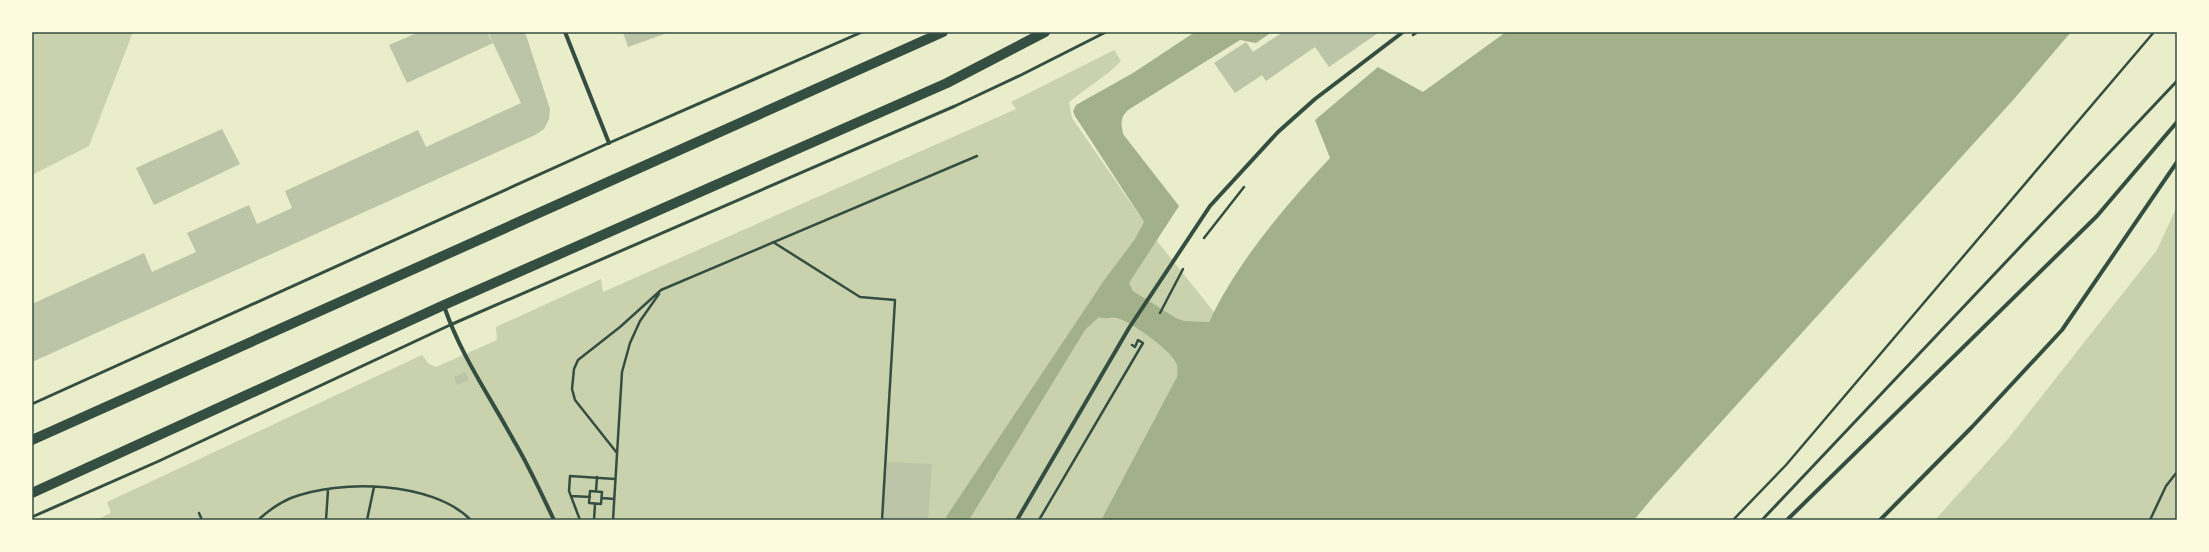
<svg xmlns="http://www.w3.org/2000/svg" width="2209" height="552" font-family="'Asap Condensed',sans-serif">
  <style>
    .green { fill: #cad2ad }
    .water { fill: #a3b18a }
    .building { fill: #bcc5a7 }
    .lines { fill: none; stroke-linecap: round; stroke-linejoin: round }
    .path { stroke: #344e41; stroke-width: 2.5 }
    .service { stroke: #344e41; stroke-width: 3 }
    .minor { stroke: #344e41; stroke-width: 4 }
    .primary { stroke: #344e41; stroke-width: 10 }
    .neatline { fill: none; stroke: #344e41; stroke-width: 1.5 }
  </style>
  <rect width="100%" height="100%" fill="#e9edc9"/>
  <!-- green -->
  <path class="green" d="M32,32H133L89,146L32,175Z
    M1114,50L1121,61C1106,77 1086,88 1069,102L1072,118L1157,241L1214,312L1101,520H96L111,513L107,502L422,355L429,364L436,367L497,340L496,327L601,279L603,292L1014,110L1016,109L1011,102Z
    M2177,206V520H1935L2008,439L2157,250Z"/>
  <!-- water -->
  <path class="water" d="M1195,32H1272L1256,43L1240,40L1128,110C1120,118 1121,123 1123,134L1179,206L1129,283L1133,291L1176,318L1184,321L1209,322C1238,261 1284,207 1330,158L1315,120L1378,67L1423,92L1506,32H2071L2014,99L1654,496L1634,520H1101L1177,377C1177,373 1178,368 1177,365C1173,351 1131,322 1117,318C1111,316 1106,320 1099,317L1085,330L969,520H949L946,517L1105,279L1135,239L1144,222L1075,116L1073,111L1076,105L1133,73Z"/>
  <!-- building -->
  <path class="building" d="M419,32H487L493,43L407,83L389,45Z
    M488,32H525L550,109L549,119L544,129L535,135L32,362V304L144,253L152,272L196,252L187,233L249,205L257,224L292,208L285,191L418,130L426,147L521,103Z
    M623,32H670L628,47Z
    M1283,32H1377L1378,33L1329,67L1315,47L1266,81L1262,75L1235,93L1214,63L1246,42L1253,52Z
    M222,129L240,164L154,205L136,168Z
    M466,372L469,380L457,385L454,377Z
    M887,462L932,464L928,520H883Z"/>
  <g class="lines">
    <!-- path -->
    <path class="path" d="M1413,35L1418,32
      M1204,238L1244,187
      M773,242L860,297L895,300L882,520
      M1160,313L1183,269
      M617,453L575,400L572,389L574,369L578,360L620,327L661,290L977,156
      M590,491L602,492L601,504L589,503Z
      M596,491L597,477
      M571,496L590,497
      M602,498L614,499
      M199,513L202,520
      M258,520C268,511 279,503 291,498C340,479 432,481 471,520
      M326,520L328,490
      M367,520L374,487
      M580,520L569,491L570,476L615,479
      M594,520L595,504
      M613,520L622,372L630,343L640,321L659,294
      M1039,520L1143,343L1138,340L1135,347L1132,345
      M1733,520L1786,465L2154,32
      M2150,520L2166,486L2177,472"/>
    <!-- service -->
    <path class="service" d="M32,404L609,143L862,32
      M32,517L159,461L450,325L955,106L1021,75L1106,32
      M1762,520L2177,81"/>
    <!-- minor -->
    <path class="minor" d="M565,32L609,143
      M444,306C461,356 489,395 514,441C529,466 541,493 554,520
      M1017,520L1129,328L1210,206L1278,132L1315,99L1403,32
      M1787,520L2097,216L2177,122
      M1880,520L1972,427L2062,330L2177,162"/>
    <!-- primary -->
    <path class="primary" d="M32,440L943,32
      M32,493L444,305L947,83L1045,32"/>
  </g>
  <!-- border -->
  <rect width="2209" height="552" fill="none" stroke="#fefae0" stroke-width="66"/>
  <rect x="33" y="33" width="2143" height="486" class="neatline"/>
</svg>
